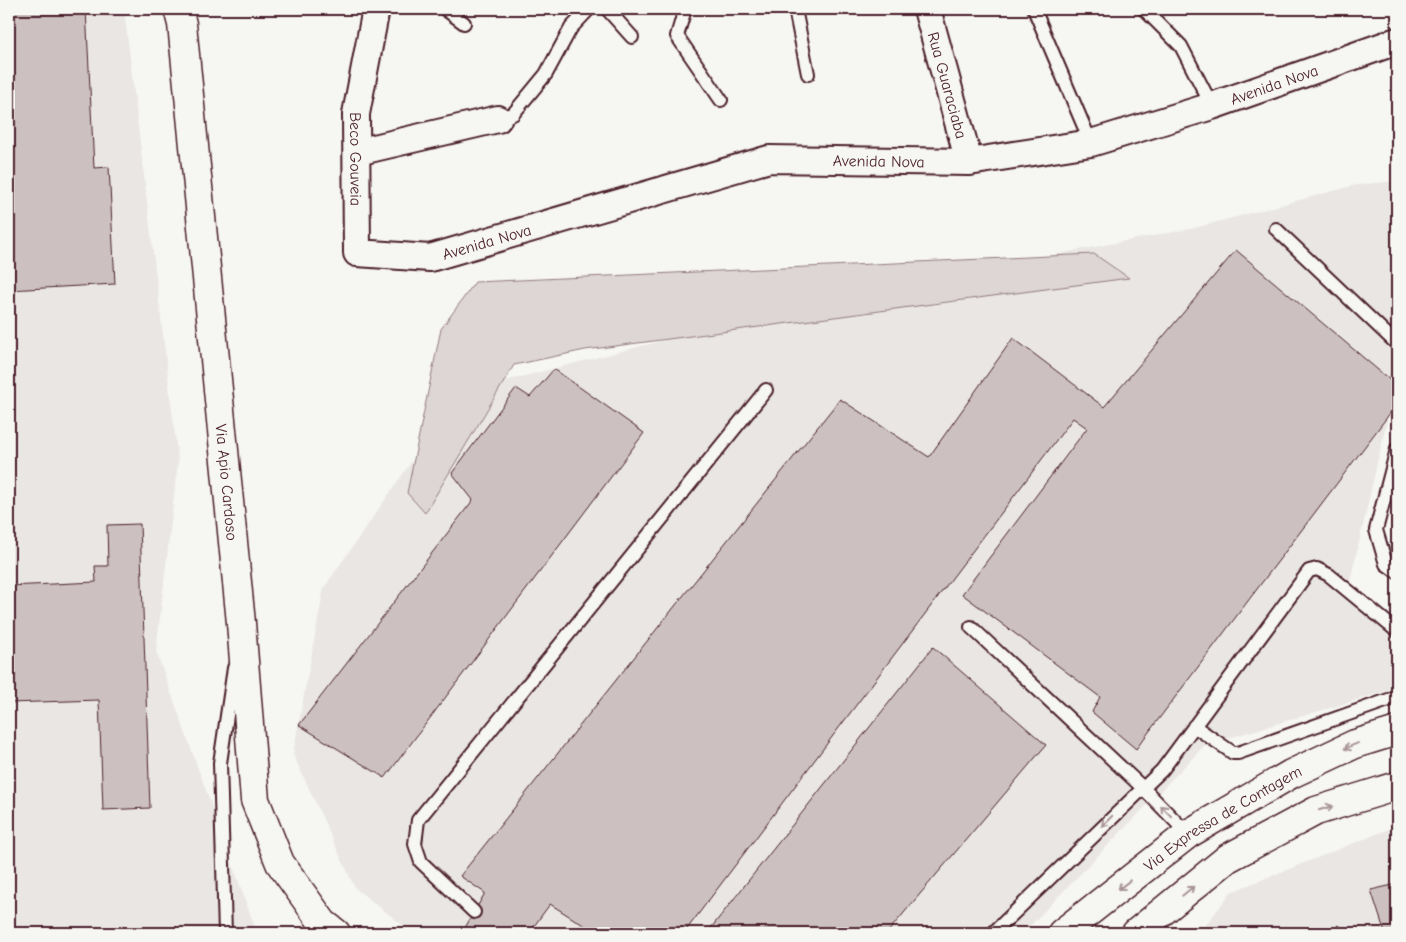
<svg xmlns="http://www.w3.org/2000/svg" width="1406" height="942" font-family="'Comic Neue',sans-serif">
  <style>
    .built { fill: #e9e6e3 }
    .green { fill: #ddd6d5; stroke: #947a80 }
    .building { fill: #ccc1c0; stroke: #4a1f2b }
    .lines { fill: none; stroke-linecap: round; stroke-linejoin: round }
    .service-casing { stroke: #4a1f2b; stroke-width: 16 }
    .minor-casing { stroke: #4a1f2b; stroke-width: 30 }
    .tertiary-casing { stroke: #4a1f2b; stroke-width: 31 }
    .trunk-casing { stroke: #4a1f2b; stroke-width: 31 }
    .service { stroke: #f6f6f2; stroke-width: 12 }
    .minor { stroke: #f6f6f2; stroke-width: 26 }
    .tertiary { stroke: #f6f6f2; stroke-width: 28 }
    .trunk { stroke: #f6f6f2; stroke-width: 28 }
    .oneway { stroke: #a99598 }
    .labels { text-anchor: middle; stroke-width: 4; stroke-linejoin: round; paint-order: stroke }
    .street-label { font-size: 16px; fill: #4a1f2b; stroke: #f6f6f2 }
  </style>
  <rect width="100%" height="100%" fill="#f6f6f2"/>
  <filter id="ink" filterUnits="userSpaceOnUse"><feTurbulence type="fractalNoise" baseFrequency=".02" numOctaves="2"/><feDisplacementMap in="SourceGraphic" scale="10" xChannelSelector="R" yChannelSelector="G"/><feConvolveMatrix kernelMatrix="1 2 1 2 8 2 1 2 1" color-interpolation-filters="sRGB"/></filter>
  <g filter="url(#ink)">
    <!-- built -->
    <path class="built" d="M9,9H124L178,461L156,651L257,933H9Z
      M1397,181V377L1347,594L1397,636V688L1205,745L1023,933H413L355,888L293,754L324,588L459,393L836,296L1195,228L1356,185Z
      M1397,826V933H1200L1231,892Z"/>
    <!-- green -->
    <path class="green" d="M1094,254L1129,278L585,350L514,365L425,513L407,493L441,329L475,282Z"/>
    <!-- building -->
    <path class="building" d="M9,9H86L94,168L109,167L115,284L9,290Z
      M1236,250L1397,386V404L1136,749L1092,712L1100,697L962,594L1087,428L1073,418L684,933H596L550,904L529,933H462L485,893L460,876L840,399L929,457L1013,338L1104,407Z
      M554,369L644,433L385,778L299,725L473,500L452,473L516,388L530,397Z
      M140,524L150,808L103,810L99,700L9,703V586L96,582L95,566H108L107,525Z
      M933,647L1046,745L887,933H707Z
      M1397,884V933H1385L1371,890Z
      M1338,925L1350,933H1330Z"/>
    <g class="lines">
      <!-- service casing -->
      <g class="service-casing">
        <path id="service" d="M445,9L464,23
          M607,9L632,37
          M685,9L677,36L721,100
          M795,9L808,74
          M1034,9L1091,143
          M1144,9L1181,46L1212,106
          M498,119L513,114L546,74L571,28L589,9
          M1276,229L1397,344
          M1397,449L1376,530L1386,564L1397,572
          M971,627L1143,788L1188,834
          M1194,726L1233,753H1238L1397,697
          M474,912L421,862L415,844L418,820L766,390
          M225,933L220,763L234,668
          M993,933L1162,770L1309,571L1317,569L1329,575L1397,631"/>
      </g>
      <!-- minor casing -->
      <g class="minor-casing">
        <g id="minor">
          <path id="s1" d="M376,9L356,114L357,253L430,258L769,159L969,162L1091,143L1212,106L1397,41"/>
          <path id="s2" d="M927,9L969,162"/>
          <path d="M357,152L498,119"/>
        </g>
      </g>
      <!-- tertiary casing -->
      <g class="tertiary-casing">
        <g id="tertiary">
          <path id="s3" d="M178,9L182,24L241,623L255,800L280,863L323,923L336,933"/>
        </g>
      </g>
      <!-- trunk casing -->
      <g class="trunk-casing">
        <g id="trunk">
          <path id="s4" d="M1062,933L1188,834L1291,774L1355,744L1397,731"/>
          <path d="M1136,933L1228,858L1316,811L1397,786"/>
        </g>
      </g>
      <!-- service -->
      <use href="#service" class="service"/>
      <!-- minor -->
      <use href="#minor" class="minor"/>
      <!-- tertiary -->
      <use href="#tertiary" class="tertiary"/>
      <!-- trunk -->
      <use href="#trunk" class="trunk"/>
    </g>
    <!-- one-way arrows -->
    <defs><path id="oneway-shaft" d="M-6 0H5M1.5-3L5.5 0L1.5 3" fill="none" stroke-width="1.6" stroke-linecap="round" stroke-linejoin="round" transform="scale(1.25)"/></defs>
    <g class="oneway">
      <use href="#oneway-shaft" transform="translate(1351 746) rotate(157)"/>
      <use href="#oneway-shaft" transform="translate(1326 808) rotate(-17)"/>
      <use href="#oneway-shaft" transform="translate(1166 811) rotate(-134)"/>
      <use href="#oneway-shaft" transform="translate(1107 821) rotate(135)"/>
      <use href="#oneway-shaft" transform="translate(1124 885) rotate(142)"/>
      <use href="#oneway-shaft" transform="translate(1188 891) rotate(-39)"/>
    </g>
  </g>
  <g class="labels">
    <!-- street labels -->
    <g class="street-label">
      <text dy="6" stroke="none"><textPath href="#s1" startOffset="1188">Avenida Nova</textPath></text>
      <text dy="6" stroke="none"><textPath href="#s2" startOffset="79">Rua Guaraciaba</textPath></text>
      <text dy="6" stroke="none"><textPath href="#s1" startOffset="152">Beco Gouveia</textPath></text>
      <text dy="6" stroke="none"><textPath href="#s1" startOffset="782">Avenida Nova</textPath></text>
      <text dy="6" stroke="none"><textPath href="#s1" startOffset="378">Avenida Nova</textPath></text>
      <text dy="6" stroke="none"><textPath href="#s3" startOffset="476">Via Apio Cardoso</textPath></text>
      <text dy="6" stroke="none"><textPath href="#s4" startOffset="198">Via Expressa de Contagem</textPath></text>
    </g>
  </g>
  <!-- margin -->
  <rect width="1406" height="942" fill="none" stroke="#f6f6f2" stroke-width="30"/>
  <rect x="15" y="15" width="1376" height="912" fill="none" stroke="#4a1f2b" stroke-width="2" filter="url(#ink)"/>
</svg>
